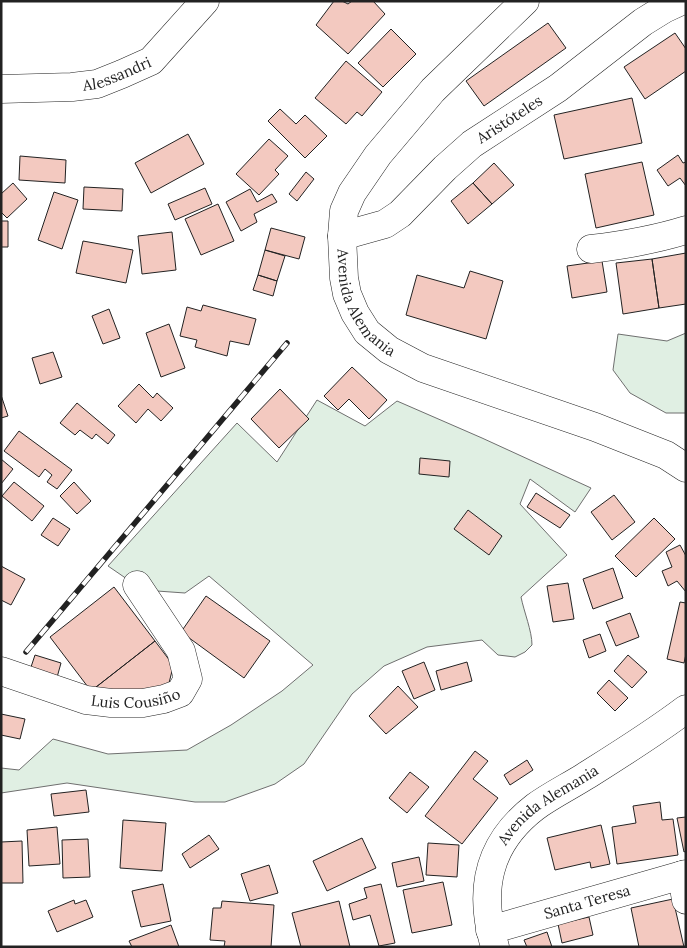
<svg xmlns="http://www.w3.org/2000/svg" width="687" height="948" font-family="Lora,serif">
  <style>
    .green { fill: #e0efe3; stroke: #6f6f6f }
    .building { fill: #f3c9c0; stroke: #222 }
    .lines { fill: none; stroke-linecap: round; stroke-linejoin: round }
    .minor-casing { stroke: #222; stroke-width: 29 }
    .tertiary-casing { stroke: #222; stroke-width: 29 }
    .minor { stroke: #fff; stroke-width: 28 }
    .tertiary { stroke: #fff; stroke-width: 28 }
    .rail-casing { stroke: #222; stroke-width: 5.5 }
    .rail { stroke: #fff; stroke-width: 4; stroke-dasharray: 11; stroke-linecap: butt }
    .labels { text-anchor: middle; stroke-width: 4; stroke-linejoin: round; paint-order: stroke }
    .street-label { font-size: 15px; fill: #222; stroke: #fff }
  </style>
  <rect width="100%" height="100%" fill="#fff"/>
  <!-- green -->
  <path class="green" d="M686,333V413H666L630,393L613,370L618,334L667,341Z
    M317,400L365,426L397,401L482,438L591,488L575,512L530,479L520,504L567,555L521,597C524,612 532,631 532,645L525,652L515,657L498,655L482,640L427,647L384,666L352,694L304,764L275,784L225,802H195L67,783L1,793V768L19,770L53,739L108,754L187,750L231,725L282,691L313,665L209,576L185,593L143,590L108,566L237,423L277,462Z"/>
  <!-- building -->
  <path class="building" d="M334,1H342L348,4L352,1H373L385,14L348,54L316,25Z
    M548,23L566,48L484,106L466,81Z
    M391,29L416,54L383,87L358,63Z
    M675,33L686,49V71L645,99L624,67Z
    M346,61L382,92L362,116L357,112L346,124L315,98Z
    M632,98L642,143L564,159L554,115Z
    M280,109L296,124L305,115L327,136L305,158L268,121Z
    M188,134L204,164L151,193L135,163Z
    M269,139L288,156L275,170L279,174L259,195L236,174Z
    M678,155L683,163L686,162V186L680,178L668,186L657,170Z
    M20,156L66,160L65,183L19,180Z
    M642,162L654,215L596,228L585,174Z
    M494,163L514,185L492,204L473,183Z
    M306,172L314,179L297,201L289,194Z
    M13,183L27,199L7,218L1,212V194Z
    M473,183L492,204L468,224L451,201Z
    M84,187L123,189L122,211L83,209Z
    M205,188L212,204L175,220L168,204Z
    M250,189L257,202L272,194L277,202L254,214L257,222L241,231L226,202Z
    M54,192L78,200L62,249L38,240Z
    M218,204L234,241L201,255L185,219Z
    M1,221H8V247H1Z
    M271,228L305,237L299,259L265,250Z
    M172,232L176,270L142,274L138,236Z
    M83,241L133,250L126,283L76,273Z
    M265,250L285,256L277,281L258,275Z
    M686,253V304L659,308L652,259Z
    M652,259L659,308L623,314L616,263Z
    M602,261L607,292L572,298L567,266Z
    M470,271L503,281L486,339L406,315L417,275L464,288Z
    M258,275L277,281L273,296L253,290Z
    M203,305L256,319L249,345L230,341L227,356L195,347L197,340L180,336L187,307L201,311Z
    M109,309L120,338L103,344L92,316Z
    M169,324L185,368L161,377L146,333Z
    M53,352L62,377L40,384L32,358Z
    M352,367L387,400L369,419L349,399L338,410L324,396Z
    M139,384L153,398L157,393L173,408L161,421L148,409L136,423L118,406Z
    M280,389L309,419L279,448L251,419Z
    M1,395L8,416L1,418Z
    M77,403L115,435L108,444L96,434L92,439L80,430L75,435L60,423Z
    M19,431L72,470L57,489L47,482L52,475L45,469L39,477L4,451Z
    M420,458L450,461L449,477L419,474Z
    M1,459L13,469L1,484Z
    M14,482L44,506L32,521L2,496Z
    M74,482L91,501L77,514L60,496Z
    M536,493L570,515L560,528L527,507Z
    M614,495L635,522L612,540L591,512Z
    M468,510L502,536L489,555L454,529Z
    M53,518L70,529L58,546L41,535Z
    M654,518L675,539L636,577L615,556Z
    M680,545L686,556V592L677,581L668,586L662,571L672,567L666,552Z
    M1,566L25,579L11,605L1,600Z
    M613,568L623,598L593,609L583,579Z
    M568,583L574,619L553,622L547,586Z
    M114,587L155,641L91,691L50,637Z
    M206,596L270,641L244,678L181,632Z
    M680,602L686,603V654L684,663L667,659Z
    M630,613L639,637L616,646L606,622Z
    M600,634L606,651L589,658L583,640Z
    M155,641L170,661L172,671L169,683L160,688L95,695L91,691Z
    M35,655L61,663L56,681L29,673Z
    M628,655L647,672L632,688L614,671Z
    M424,662L435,690L414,699L402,671Z
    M467,662L472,681L441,690L436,671Z
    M609,680L628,698L615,711L597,693Z
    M398,686L418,707L386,734L369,716Z
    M1,714L25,719L20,739L1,735Z
    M475,751L488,761L473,779L498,798L462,844L425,816Z
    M527,760L533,770L510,785L504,775Z
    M410,772L429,787L407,813L389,798Z
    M86,790L89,812L54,816L51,794Z
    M660,802L662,820L673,819L678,855L617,864L612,827L636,823L633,806Z
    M686,817V851L684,852L677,818Z
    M123,820L166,823L162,871L120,868Z
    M601,825L610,864L591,868L590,862L555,870L547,838Z
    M57,827L60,864L29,866L27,830Z
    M209,835L219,849L190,868L182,854Z
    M362,838L376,868L327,891L313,861Z
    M88,839L90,877L63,878L62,840Z
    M22,841L23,883H1V842Z
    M428,843L459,845L457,877L426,875Z
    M419,857L424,881L397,887L392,863Z
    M269,865L278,893L250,901L241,874Z
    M443,882L452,925L412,933L403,890Z
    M163,884L171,921L141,927L132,891Z
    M381,884L395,943L379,946L370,915L353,920L349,904L367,898L364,888Z
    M673,899L684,947H639L631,908Z
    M74,900L75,904L86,900L93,917L57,932L48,911Z
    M222,901L274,905L271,947H224L225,941L210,940L213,908H221Z
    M339,901L350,947H301L292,913Z
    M589,917L593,935L562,943L558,924Z
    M171,925L179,947H132L129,941Z
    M547,932L552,947H527L524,940Z"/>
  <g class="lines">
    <!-- minor casing -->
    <g class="minor-casing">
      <g id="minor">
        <path id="s1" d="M342,236L385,224L400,214L445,168L472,144L558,88L643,22L664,9L681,1"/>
        <path d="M591,249C624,245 654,240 686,230"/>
        <path id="s2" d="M1,671L86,700L111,703H143L164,699L180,693L188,679L181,651L137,585"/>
        <path d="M682,875L686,900"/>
        <path id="s3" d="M490,930L686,874"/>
      </g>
    </g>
    <!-- tertiary casing -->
    <g class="tertiary-casing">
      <g id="tertiary">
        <path id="s4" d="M525,1L433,90L378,155L352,193L344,211L342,236L344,278L347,294L355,313L367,332L389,350L423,368L595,427L666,455L686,468"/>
        <path id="s5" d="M1,89L72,87L97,84L122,74L151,61L205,1"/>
        <path id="s6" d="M495,947C478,891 487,844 535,807C550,796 568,787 584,777C619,755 653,734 686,709"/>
      </g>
    </g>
    <!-- minor -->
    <use href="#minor" class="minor"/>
    <!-- tertiary -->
    <use href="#tertiary" class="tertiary"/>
    <!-- rail casing -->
    <g class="rail-casing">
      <path id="rail" d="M26,652L287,343"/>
    </g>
    <!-- rail -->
    <use href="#rail" class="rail"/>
  </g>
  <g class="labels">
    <!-- street labels -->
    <g class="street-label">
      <text dy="5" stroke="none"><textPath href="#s5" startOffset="118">Alessandri</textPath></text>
      <text dy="5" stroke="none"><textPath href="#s1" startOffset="208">Aristóteles</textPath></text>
      <text dy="5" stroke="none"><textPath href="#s4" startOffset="378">Avenida Alemania</textPath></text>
      <text dy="5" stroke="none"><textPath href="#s2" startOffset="140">Luis Cousiño</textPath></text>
      <text dy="5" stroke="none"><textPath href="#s6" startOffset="168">Avenida Alemania</textPath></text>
      <text dy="5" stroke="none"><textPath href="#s3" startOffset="101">Santa Teresa</textPath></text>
    </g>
  </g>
  <!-- border -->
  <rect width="687" height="948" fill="none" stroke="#222222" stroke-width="5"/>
</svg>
